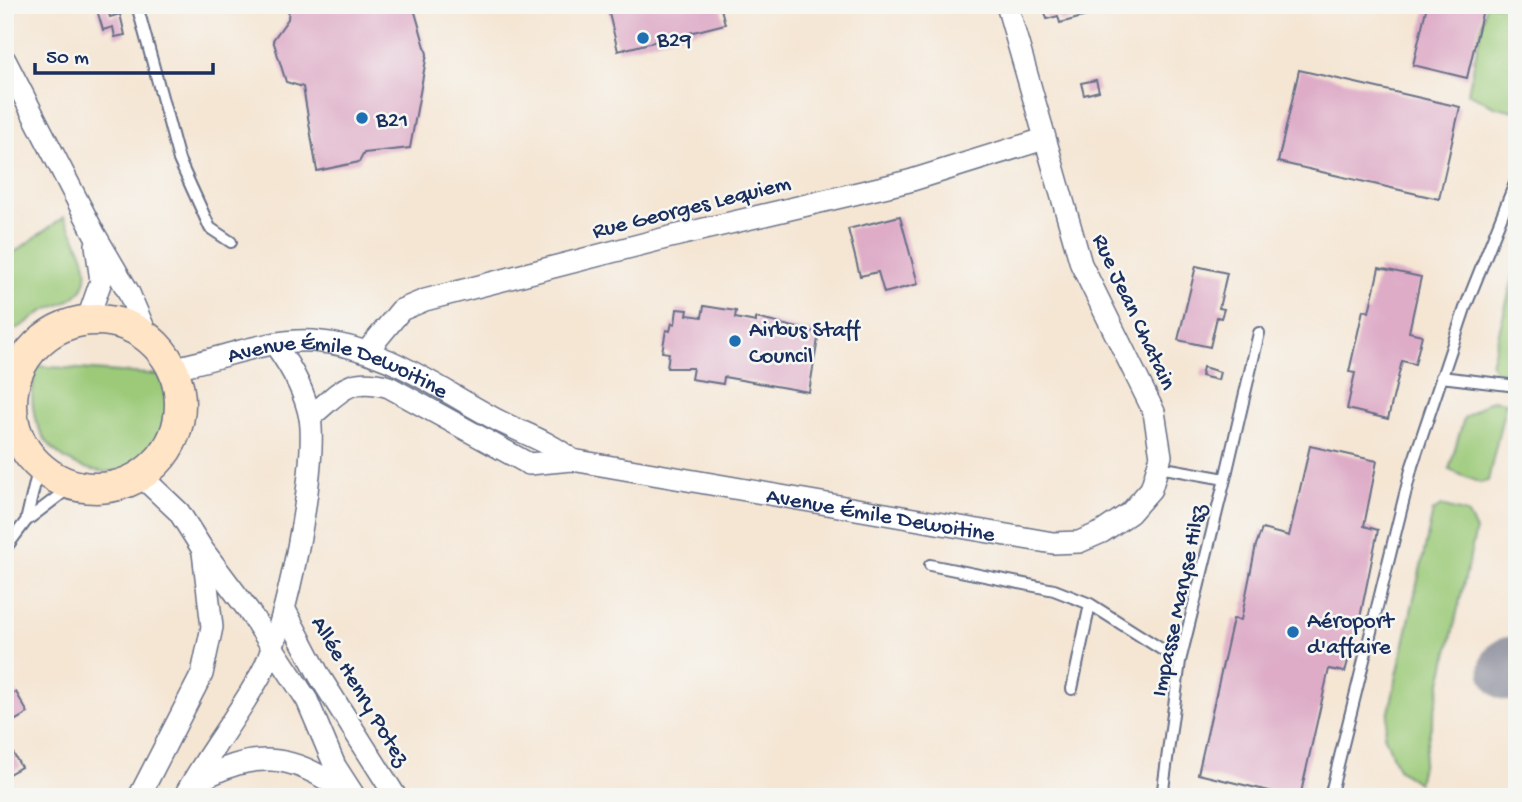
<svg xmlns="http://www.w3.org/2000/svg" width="1522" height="802" font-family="'Gochi Hand',sans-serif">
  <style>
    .green { fill: #9cca79; stroke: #5c7c6c; stroke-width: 2 }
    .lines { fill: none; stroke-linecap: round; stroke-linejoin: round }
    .taxiway { stroke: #888a99; stroke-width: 65 }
    .building { fill: #deacc7 }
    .lane-casing { stroke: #676f87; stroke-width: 14 }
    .street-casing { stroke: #676f87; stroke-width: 24 }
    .secondary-casing { stroke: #676f87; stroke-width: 33 }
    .lane { stroke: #fff; stroke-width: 10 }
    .street { stroke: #fff; stroke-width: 21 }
    .secondary { stroke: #ffe4c6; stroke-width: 30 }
    .poi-dot { fill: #1f6fb2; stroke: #f6f6f2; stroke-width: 2.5 }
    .labels { text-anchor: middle; stroke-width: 5; stroke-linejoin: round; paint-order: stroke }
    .poi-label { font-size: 23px; fill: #1b2f5e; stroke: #f6f6f2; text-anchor: start }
    .street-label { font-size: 23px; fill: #1b2f5e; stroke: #f6f6f2 }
  </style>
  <rect width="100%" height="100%" fill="#f6f6f2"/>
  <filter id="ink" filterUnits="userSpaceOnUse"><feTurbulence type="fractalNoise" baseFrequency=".0143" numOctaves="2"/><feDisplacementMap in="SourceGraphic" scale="14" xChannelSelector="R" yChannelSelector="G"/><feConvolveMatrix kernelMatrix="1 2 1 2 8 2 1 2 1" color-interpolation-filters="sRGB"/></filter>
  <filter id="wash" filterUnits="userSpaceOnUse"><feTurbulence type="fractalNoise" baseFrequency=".00686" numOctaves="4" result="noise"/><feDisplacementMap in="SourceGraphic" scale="28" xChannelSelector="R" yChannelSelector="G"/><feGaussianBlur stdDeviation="1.57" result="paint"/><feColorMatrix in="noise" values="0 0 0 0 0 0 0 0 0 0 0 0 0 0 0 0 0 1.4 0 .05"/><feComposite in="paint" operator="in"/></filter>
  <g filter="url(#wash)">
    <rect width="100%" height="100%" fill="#f5e6d4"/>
    <!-- green -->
    <path class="green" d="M1486,5H1517V110L1514,111L1494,106L1468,93Z
      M64,217C77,241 104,280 70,300C62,305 52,307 44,311C31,318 21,330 5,332V259Z
      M1517,262V355L1511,378L1496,373L1491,364Z
      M37,366L160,375C206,514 0,496 37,366Z
      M1491,400L1506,402L1488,481L1480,483L1449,470L1464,418Z
      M1441,506L1467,513L1476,530L1418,783L1398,769L1384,735L1433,511Z"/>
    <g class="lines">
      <!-- taxiway -->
      <path class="taxiway" d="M1512,669L1517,670"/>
    </g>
    <g id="blocks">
      <!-- building -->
      <path class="building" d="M289,5H413L427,54L410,148L364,153L359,162L317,171L303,87L286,82L273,40L288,19Z
        M607,5H720L725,24L618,51Z
        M1043,5H1124V6L1060,23L1058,16L1047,19Z
        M1427,5H1484L1467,78L1413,65Z
        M107,7L110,17L120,14L125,35L115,37L113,27L103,30L97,10Z
        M1299,70L1460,107L1439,199L1278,162Z
        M1096,80L1099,91L1084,95L1081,83Z
        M900,216L918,284L884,293L878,272L860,276L848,229Z
        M1196,266L1227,273L1219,308L1224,309L1221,318L1217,317L1210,347L1178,340Z
        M1379,268L1421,277L1409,332L1422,335L1415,364L1402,361L1388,419L1347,409L1355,373L1349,372L1363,310L1369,312Z
        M704,306L736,311L735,318L756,322V318L819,333L809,392L724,377L723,384L691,379L693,368H667L669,353L662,352L666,330L670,331L672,323L675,324L677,309L688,310L687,315L702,317Z
        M1203,367L1220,372L1218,380L1201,376Z
        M1310,446L1377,461L1364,526L1378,530L1361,613L1345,672L1329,669L1300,797H1294L1198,774L1233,619L1241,620L1256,545L1262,529L1289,536Z
        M16,692L28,713L5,726V698Z
        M5,739L21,767L5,776Z"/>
    </g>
  </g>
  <g filter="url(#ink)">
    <use href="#blocks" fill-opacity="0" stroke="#676f87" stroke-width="2"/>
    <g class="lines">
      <!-- lane casing -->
      <g class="lane-casing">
        <path id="lane" d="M137,5L179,160L210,228L231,242
          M1441,377L1517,386
          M1159,467L1225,479L1180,661L1162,797
          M1225,479L1259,333
          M26,521L73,485
          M5,549L26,521L39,466
          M930,565L1054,590L1090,604L1180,661
          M1072,689L1090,604
          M1330,797L1412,466L1465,308L1517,178"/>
      </g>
      <!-- street casing -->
      <g class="street-casing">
        <g id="street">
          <path d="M5,60L94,233L128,291L149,340"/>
          <path d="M87,321L101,281L96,245"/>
          <path d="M368,350L401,310L425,300L666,238L909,181L1044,139"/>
          <path id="s1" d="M172,368C216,361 267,338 313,341C384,346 435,387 497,420C522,433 549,441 572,460"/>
          <path id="s2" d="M310,417C340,393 347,375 389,387L529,464L572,460L1053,543L1079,542L1102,532L1130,513L1151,489L1161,456L1154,412L1081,264L1007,5"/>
          <path d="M141,476L179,512L203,550L248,610L307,700L335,766L355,797"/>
          <path d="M285,610L320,677L396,797"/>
          <path d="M193,785C249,749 294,752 345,793"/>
          <path d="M139,797L202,674L212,627L203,552"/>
          <path d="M184,797C207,754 238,716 261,674C286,630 318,467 310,418C305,392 291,367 276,346"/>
        </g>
      </g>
      <!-- secondary casing -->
      <g class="secondary-casing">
        <path id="secondary" d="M12 404a84 84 0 1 1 168 0a84 84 0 1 1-168 0Z"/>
      </g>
      <!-- lane -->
      <use href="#lane" class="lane"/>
      <!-- street -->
      <use href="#street" class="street"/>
      <!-- secondary -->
      <use href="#secondary" class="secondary"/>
    </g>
  </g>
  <!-- markers -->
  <g class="poi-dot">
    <circle cx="643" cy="38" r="7"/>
    <circle cx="362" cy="118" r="7"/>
    <circle cx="735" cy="341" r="7"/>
    <circle cx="1293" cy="632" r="7"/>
  </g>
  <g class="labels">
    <!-- poi labels -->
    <g class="poi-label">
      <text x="657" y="46">B29</text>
      <text x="376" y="126">B21</text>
      <text x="749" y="336">Airbus Staff<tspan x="749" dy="26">Council</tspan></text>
      <text x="1307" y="627">Aéroport<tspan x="1307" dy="26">d'affaire</tspan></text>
    </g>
    <!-- street labels -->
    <g class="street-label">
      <text transform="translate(691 205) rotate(-14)" y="8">Rue Georges Lequiem</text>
      <text transform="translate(1136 311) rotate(65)" y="8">Rue Jean Chatain</text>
      <text dy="8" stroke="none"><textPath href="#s1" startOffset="173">Avenue Émile Dewoitine</textPath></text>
      <text dy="8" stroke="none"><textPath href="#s2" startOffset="607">Avenue Émile Dewoitine</textPath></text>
      <text transform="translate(1177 600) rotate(-78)" y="8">Impasse Maryse Hilsz</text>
      <text transform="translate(362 690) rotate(59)" y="8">Allée Henry Potez</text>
    </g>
  </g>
  <!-- margin -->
  <rect width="1522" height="802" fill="none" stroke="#f6f6f2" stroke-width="28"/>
  <!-- scale -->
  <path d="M35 63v10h178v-10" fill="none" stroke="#1b2f5e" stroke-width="3.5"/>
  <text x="46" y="63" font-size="21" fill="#1b2f5e" stroke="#f6f6f2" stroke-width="5" paint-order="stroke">50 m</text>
</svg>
